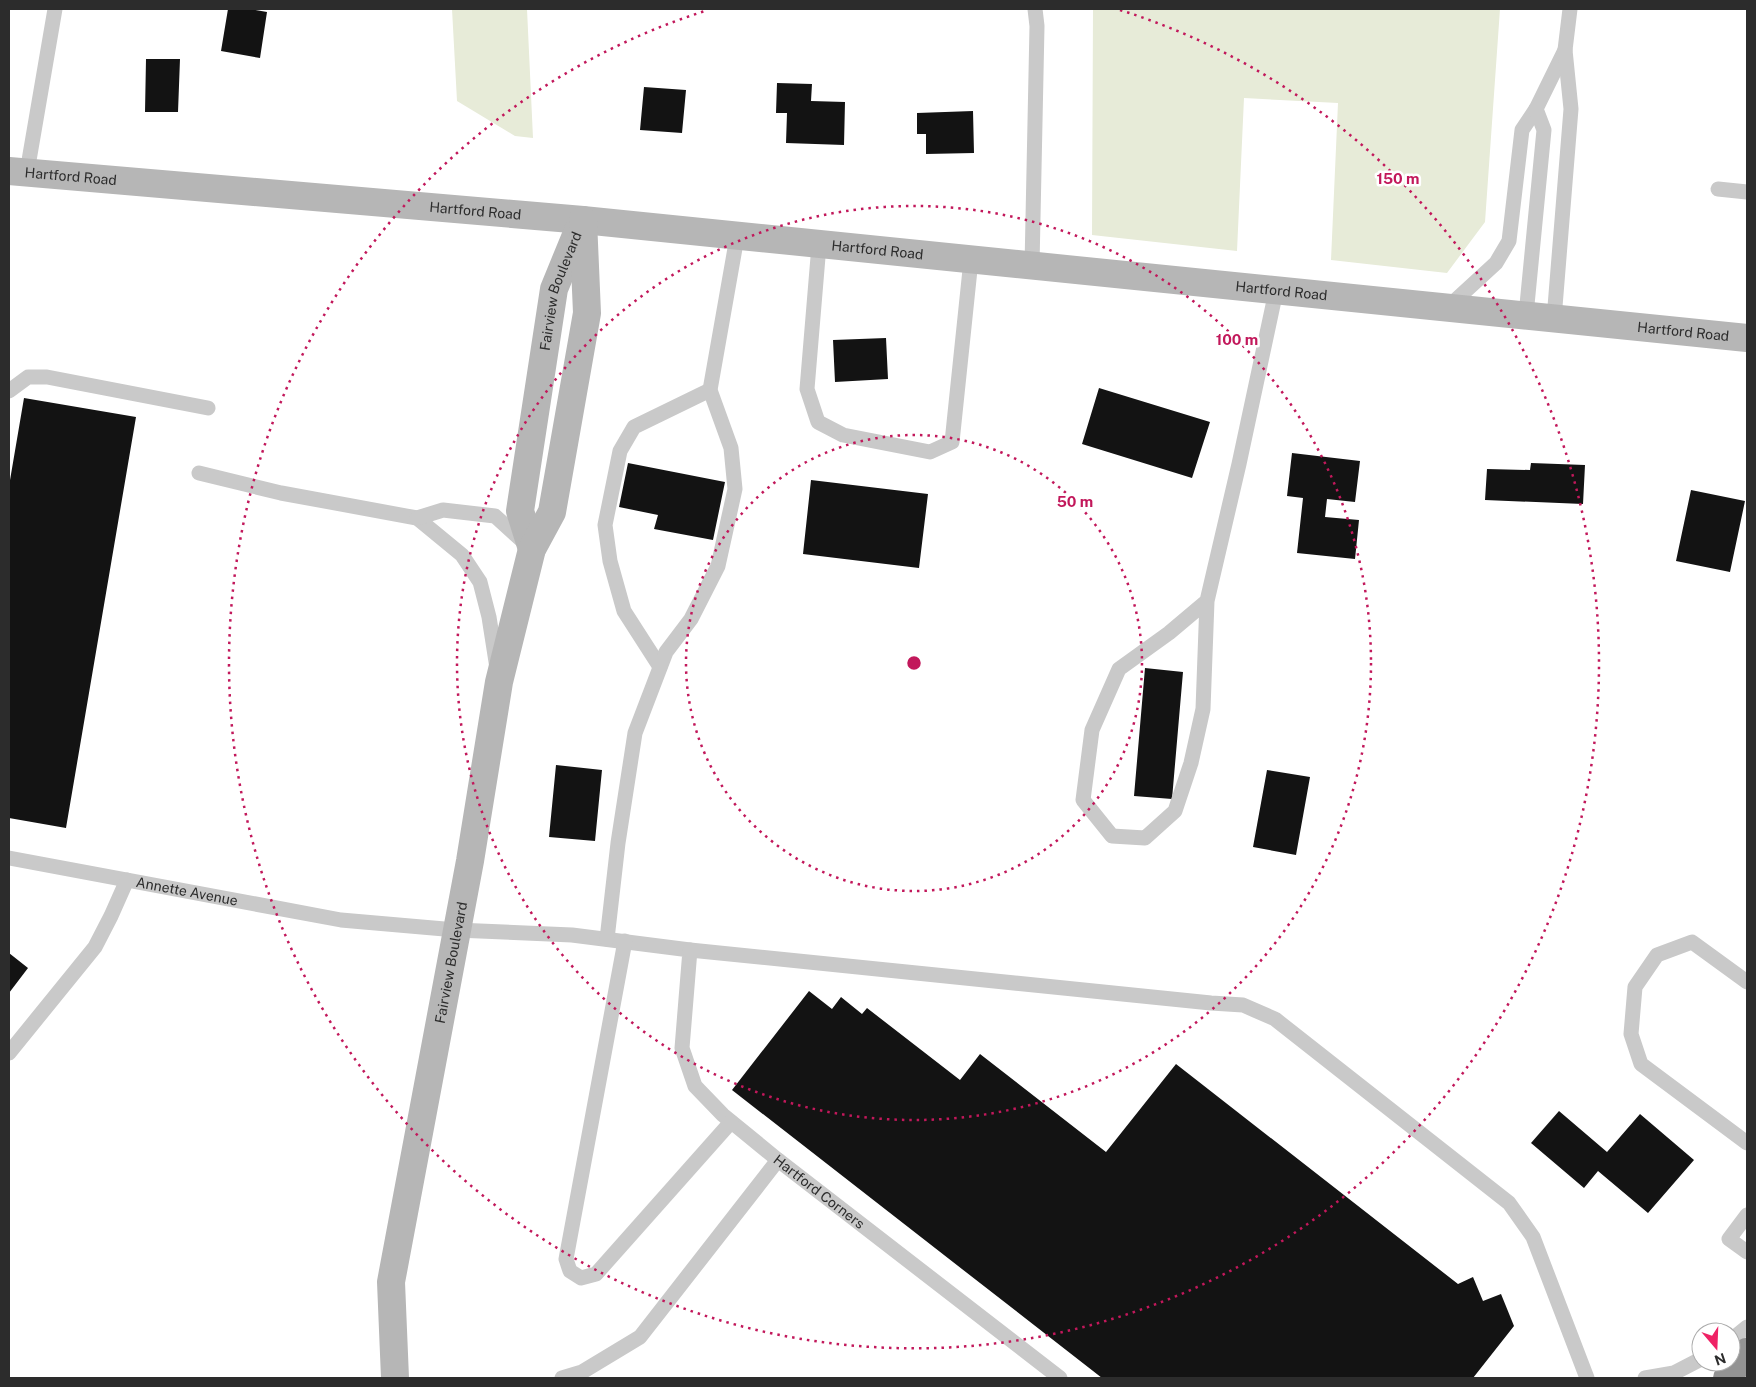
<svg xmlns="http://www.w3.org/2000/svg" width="1756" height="1387" font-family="'Public Sans',sans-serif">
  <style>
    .green { fill: #e7ebd8 }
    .building { fill: #131313 }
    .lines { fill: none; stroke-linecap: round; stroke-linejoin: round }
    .lane { stroke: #c9c9c9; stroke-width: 15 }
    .secondary { stroke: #b6b6b6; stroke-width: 28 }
    .highway { stroke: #939393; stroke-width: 28 }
    .ring { fill: none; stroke: #c2185b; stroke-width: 2.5; stroke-dasharray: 2.5 5 }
    .labels { text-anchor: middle; stroke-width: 5; stroke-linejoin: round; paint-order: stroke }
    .street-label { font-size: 14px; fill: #2c2c2c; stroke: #fff }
    .centre { fill: #c2185b; stroke: #fff; stroke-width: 2.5 }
    .ring-label { font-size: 15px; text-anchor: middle; font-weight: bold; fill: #c2185b; stroke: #fff; stroke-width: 5; stroke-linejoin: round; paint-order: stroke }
  </style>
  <rect width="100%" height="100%" fill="#fff"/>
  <!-- green -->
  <path class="green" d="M452,9H527L533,138L515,136L457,101Z
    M1093,9H1500L1485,222L1447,273L1331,260L1338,103L1244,98L1237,251L1092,235Z"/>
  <!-- building -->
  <path class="building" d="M228,9H249L267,12L260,58L221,51Z
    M146,59H180L178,112H145Z
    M777,83L812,84L811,101L845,102L844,145L786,143L787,113H776Z
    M644,87L686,90L682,133L640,130Z
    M973,111L974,153L926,154V134H917V113Z
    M886,338L888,379L835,382L833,340Z
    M1099,388L1210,422L1192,478L1082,444Z
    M24,398L136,417L66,828L9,818V486Z
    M1292,453L1360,461L1355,502L1327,499L1325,517L1359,520L1355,559L1297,553L1303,498L1287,496Z
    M628,463L725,482L713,540L654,529L658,515L619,507Z
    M1531,463L1585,465L1583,504L1485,500L1487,469L1530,470Z
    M811,480L928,494L919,568L803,554Z
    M1691,490L1745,501L1730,572L1676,561Z
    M1145,668L1183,672L1172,799L1134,796Z
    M556,765L602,770L595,841L549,837Z
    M1267,770L1310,777L1296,855L1253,847Z
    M9,953L28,968L9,993Z
    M809,991L832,1009L841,997L862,1014L867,1008L960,1080L980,1054L1106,1152L1176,1064L1458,1284L1473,1277L1483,1301L1501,1294L1514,1326L1473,1378H1102L732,1090Z
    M1559,1111L1607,1152L1640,1114L1694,1160L1648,1213L1598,1171L1584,1188L1531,1143Z"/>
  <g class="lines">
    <!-- lane -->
    <g class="lane">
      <path d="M27,172L55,9"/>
      <path d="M1718,189L1747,192"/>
      <path d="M819,245L807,389L818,422L843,435L930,452L952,442L971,260"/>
      <path d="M1032,266L1037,26L1035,9"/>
      <path d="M1447,308L1496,263L1509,241L1522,130L1536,109"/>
      <path d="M1526,315L1544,130L1536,109L1565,50"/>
      <path d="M1554,319L1571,109L1565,50L1570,9"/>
      <path d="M9,391L28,377H47L208,408"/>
      <path d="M199,473L281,493L417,518L462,555L480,582L489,617L497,668"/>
      <path d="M417,518L443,510L495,516L527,545"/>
      <path d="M1207,601L1203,709L1191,763L1175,811L1145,838L1112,836L1083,800L1092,730L1119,669L1169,633L1207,601L1239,464L1276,291"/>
      <path d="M660,667L624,611L610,561L605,525L620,451L634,427L710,390"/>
      <path id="s1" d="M9,858L341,920L456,930L572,935L690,950L682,1048L695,1086L723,1115L778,1160L1060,1378"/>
      <path d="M607,939L618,843L635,733L666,652L691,619L718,566L735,489L731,448L710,390L737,237"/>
      <path d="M625,941L566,1259L570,1271L581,1278L596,1274L731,1122"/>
      <path d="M690,950L1211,1003L1243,1005L1275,1019L1509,1203L1533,1237L1587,1378"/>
      <path d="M1747,982L1692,942L1657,955L1635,987L1631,1034L1641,1064L1747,1143"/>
      <path d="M9,1053L95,947L111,916L127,880"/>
      <path d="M1747,1215L1729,1239L1747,1252"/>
      <path d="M1731,1340L1747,1327"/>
      <path d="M562,1378L582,1372L640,1337L778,1160"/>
      <path d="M1645,1378L1674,1373L1701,1359"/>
    </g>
    <!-- secondary -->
    <g class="secondary">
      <path id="s2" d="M9,171L583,220L1747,338"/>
      <path id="s3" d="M532,549L520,511L554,289L579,228"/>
      <path id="s4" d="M395,1378L391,1282L470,861L499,682L532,549L552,512L587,313L583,220"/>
    </g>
    <!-- highway -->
    <path class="highway" d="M1727,1378L1747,1352"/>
  </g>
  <!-- distance rings -->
  <g class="ring">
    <circle cx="914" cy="663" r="228"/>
    <circle cx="914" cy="663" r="457"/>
    <path d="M1120 10A685 685 0 1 1 708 10"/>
  </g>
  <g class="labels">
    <!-- street labels -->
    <g class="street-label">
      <text dy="5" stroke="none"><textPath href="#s2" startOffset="62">Hartford Road</textPath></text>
      <text dy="5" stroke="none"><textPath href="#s2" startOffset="468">Hartford Road</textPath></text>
      <text dy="5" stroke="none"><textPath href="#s2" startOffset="872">Hartford Road</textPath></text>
      <text dy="5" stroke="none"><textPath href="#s2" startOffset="1278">Hartford Road</textPath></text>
      <text dy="5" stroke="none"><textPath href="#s3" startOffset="264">Fairview Boulevard</textPath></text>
      <text dy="5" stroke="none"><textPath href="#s2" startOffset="1682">Hartford Road</textPath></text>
      <text dy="5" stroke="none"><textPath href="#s1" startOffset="181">Annette Avenue</textPath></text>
      <text dy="5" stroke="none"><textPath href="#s4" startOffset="421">Fairview Boulevard</textPath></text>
      <text dy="5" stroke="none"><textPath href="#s1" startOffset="990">Hartford Corners</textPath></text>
    </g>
  </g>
  <circle cx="914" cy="663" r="8" class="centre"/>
  <g class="ring-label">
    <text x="1398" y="184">150 m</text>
    <text x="1237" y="345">100 m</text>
    <text x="1075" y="507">50 m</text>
  </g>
  <!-- border -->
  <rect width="1756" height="1387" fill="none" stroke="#2c2c2c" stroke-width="20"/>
  <!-- north arrow -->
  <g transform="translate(1716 1347) rotate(161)"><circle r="24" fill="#ffffff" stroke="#ababab"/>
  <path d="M0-4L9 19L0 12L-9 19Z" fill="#ef2265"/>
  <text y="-8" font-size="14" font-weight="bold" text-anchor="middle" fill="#2c2c2c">N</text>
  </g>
</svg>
